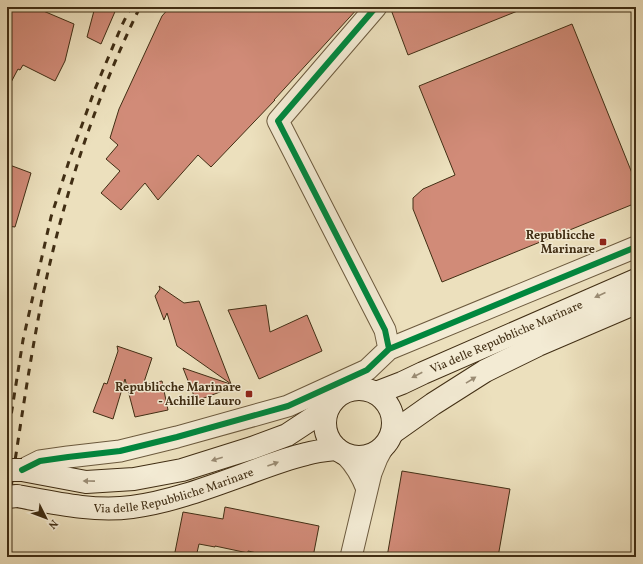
<svg xmlns="http://www.w3.org/2000/svg" width="643" height="564" font-family="Vollkorn,serif">
  <style>
    .building { fill: #d18b78; stroke: #412e14 }
    .lines { fill: none; stroke-linecap: round; stroke-linejoin: round }
    .street-casing { stroke: #6c5a3e; stroke-width: 23 }
    .secondary-casing { stroke: #412e14; stroke-width: 24 }
    .street { stroke: #f3ebd4; stroke-width: 21 }
    .secondary { stroke: #f3ebd4; stroke-width: 22 }
    .rail { stroke: #412e14; stroke-width: 3; stroke-dasharray: 7 7; stroke-linecap: butt }
    .secondary-bridge-casing { stroke: #412e14; stroke-width: 24; stroke-linecap: butt }
    .secondary-bridge { stroke: #f3ebd4; stroke-width: 22 }
    .cycleway-casing { stroke: #f3ebd4; stroke-width: 8 }
    .cycleway { stroke: #00873e; stroke-width: 6 }
    .oneway { fill: #9a8c74 }
    .poi-dot { fill: #8f2418; stroke: #f3ebd4; stroke-width: 1.5 }
    .labels { text-anchor: middle; stroke-width: 3; stroke-linejoin: round; paint-order: stroke }
    .poi-label { font-size: 12px; font-weight: bold; fill: #412e14; stroke: #f3ebd4; text-anchor: end }
    .street-label { font-size: 12px; fill: #412e14; stroke: #f3ebd4 }
  </style>
  <rect width="100%" height="100%" fill="#ece0bd"/>
  <filter id="stains"><feTurbulence type="fractalNoise" baseFrequency=".005" numOctaves="4"/><feColorMatrix values="0 0 0 0 .2 0 0 0 0 .09 0 0 0 0 .02 0 0 0 .5 -.17"/></filter>
  <radialGradient id="worn" r=".72"><stop offset=".6" stop-color="#630" stop-opacity="0"/><stop offset="1" stop-color="#630" stop-opacity=".3"/></radialGradient>
  <!-- building -->
  <path class="building" d="M7,7H34L74,24L65,61L55,81L23,65L20,70L18,69L7,90Z
    M95,7H117L101,44L87,37Z
    M170,7H359L274,100H275L211,167L198,155L158,200L145,183L121,210L101,193L120,171L106,159L118,145L110,138L119,109L162,16Z
    M390,7H525V8L408,55Z
    M572,24L636,183V203L442,282L413,209V198L423,189L455,175L419,86Z
    M7,164L31,173L15,227L7,226L11,190L7,188Z
    M159,286L184,303L199,301L231,384L177,346L167,313L164,320L155,296L160,289Z
    M266,305L270,332L307,315L322,351L259,379L228,310Z
    M117,346L152,358L143,385L162,381L168,410L135,417L125,379L113,419L93,412L104,383L107,384L118,351Z
    M183,368L236,386L196,401Z
    M402,471L510,489L498,557H387Z
    M225,507L319,526L313,557H274L248,551V553L215,546V547L199,544L196,557H174L183,512L223,519Z"/>
  <g class="lines">
    <!-- street casing -->
    <g class="street-casing">
      <path id="street" d="M376,7L278,121L385,330L389,349
        M346,455C356,465 362,476 367,489
        M22,470L40,461L68,457L120,451L177,437L288,406L367,370L389,349L636,247
        M351,557L371,473L377,458L383,447"/>
    </g>
    <!-- secondary casing -->
    <g class="secondary-casing">
      <g id="secondary">
        <circle cx="359" cy="423" r="34"/>
        <path id="s1" d="M376,393L402,383L423,373L636,280"/>
        <path d="M392,433L433,404L485,371L538,345L636,303"/>
        <path d="M22,470L86,482L134,479L182,470L252,448L287,435L328,408"/>
        <path id="s2" d="M17,496C55,503 93,512 132,507C170,502 207,488 243,475C264,467 285,459 306,454C316,451 327,450 337,449"/>
      </g>
    </g>
    <!-- street -->
    <use href="#street" class="street"/>
    <!-- secondary -->
    <use href="#secondary" class="secondary"/>
    <!-- rail -->
    <path class="rail" d="M7,441L23,340L51,217L70,158L95,89L122,25L131,7
      M7,514C18,442 28,370 42,299C63,198 95,99 140,7"/>
    <!-- secondary-bridge casing -->
    <g class="secondary-bridge-casing">
      <path id="secondary-bridge" d="M7,470H22
        M7,497L17,496"/>
    </g>
    <!-- secondary-bridge -->
    <use href="#secondary-bridge" class="secondary-bridge"/>
    <!-- cycleway casing -->
    <g class="cycleway-casing">
      <path id="cycleway" d="M376,7L278,121L385,330L389,349
        M22,470L40,461L68,457L120,451L177,437L288,406L367,370L389,349L636,247"/>
    </g>
    <!-- cycleway -->
    <use href="#cycleway" class="cycleway"/>
  </g>
  <!-- one-way arrows -->
  <defs><path id="oneway-solid" d="M-6-.8H1V-3.2L6.5 0L1 3.2V.8H-6Z"/></defs>
  <g class="oneway">
    <use href="#oneway-solid" transform="translate(600 295) rotate(156)"/>
    <use href="#oneway-solid" transform="translate(417 375) rotate(153)"/>
    <use href="#oneway-solid" transform="translate(471 380) rotate(-32)"/>
    <use href="#oneway-solid" transform="translate(217 459) rotate(163)"/>
    <use href="#oneway-solid" transform="translate(273 464) rotate(-20)"/>
    <use href="#oneway-solid" transform="translate(89 481) rotate(-179)"/>
  </g>
  <!-- markers -->
  <g class="poi-dot">
    <rect x="599" y="238" width="8" height="8" rx="2"/>
    <rect x="245" y="390" width="8" height="8" rx="2"/>
  </g>
  <g class="labels">
    <!-- poi labels -->
    <g class="poi-label">
      <text x="595" y="239">Republicche<tspan x="595" dy="14">Marinare</tspan></text>
      <text x="241" y="391">Republicche Marinare<tspan x="241" dy="14">- Achille Lauro</tspan></text>
    </g>
    <!-- street labels -->
    <g class="street-label">
      <text dy="4" stroke="none"><textPath href="#s1" startOffset="142">Via delle Repubbliche Marinare</textPath></text>
      <text dy="4" stroke="none"><textPath href="#s2" startOffset="160">Via delle Repubbliche Marinare</textPath></text>
    </g>
  </g>
  <!-- margin -->
  <rect width="643" height="564" fill="none" stroke="#ece0bd" stroke-width="24"/>
  <rect x="8" y="8" width="627" height="548" fill="none" stroke="#412e14" stroke-width="2"/>
  <rect x="12" y="12" width="619" height="540" fill="none" stroke="#412e14"/>
  <!-- north arrow -->
  <g transform="translate(46 518) rotate(132)" stroke="#f3ebd4" stroke-width="3" paint-order="stroke">
  <path d="M0-3L7 15L0 10L-7 15Z" fill="#412e14"/>
  <text y="-6" font-size="11" font-weight="bold" text-anchor="middle" fill="#412e14">N</text>
  </g>
  <rect width="100%" height="100%" filter="url(#stains)"/>
  <rect width="100%" height="100%" fill="url(#worn)"/>
</svg>
